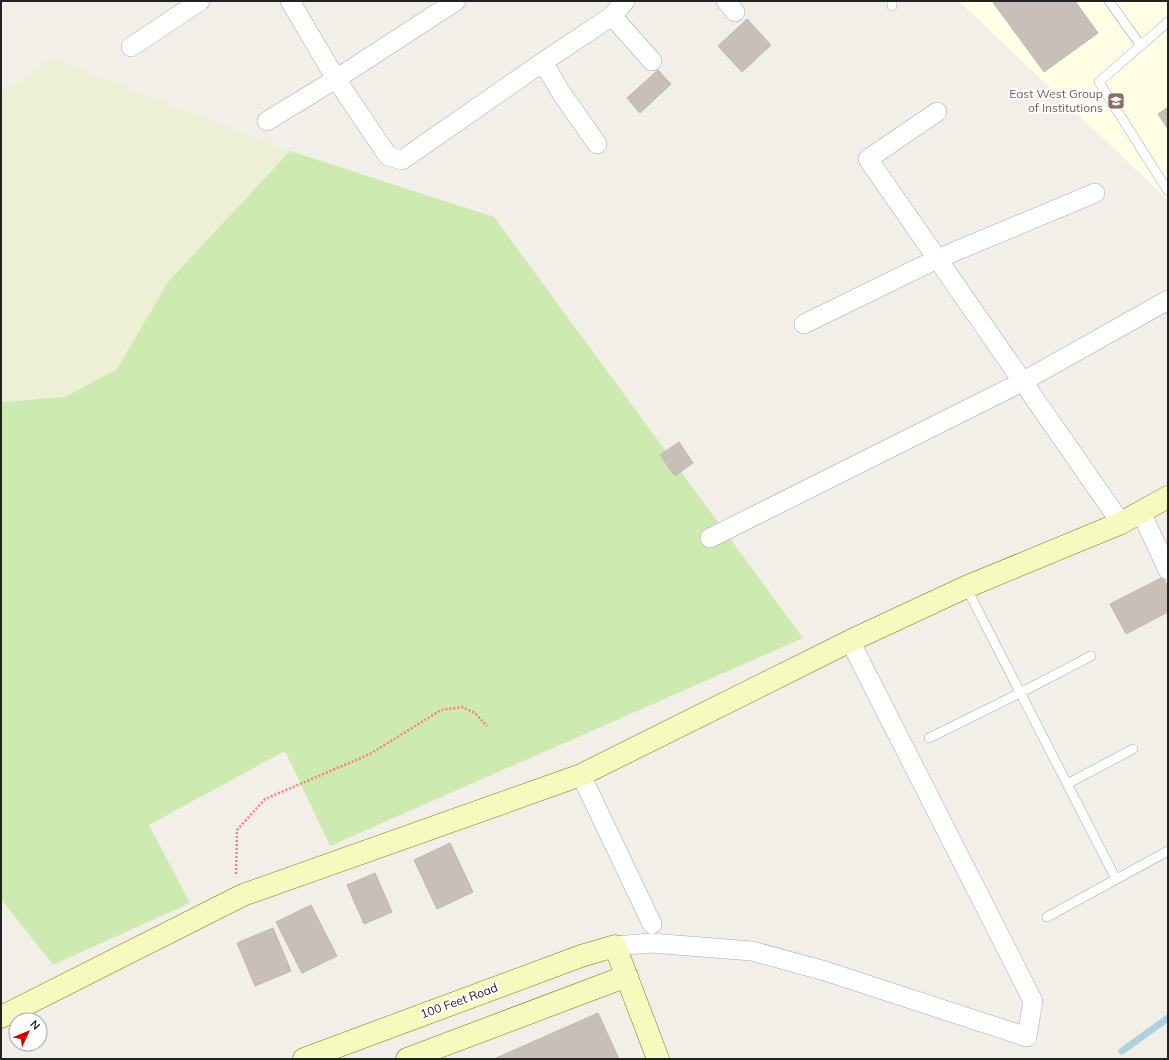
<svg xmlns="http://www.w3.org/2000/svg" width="1169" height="1060" font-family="Mulish,sans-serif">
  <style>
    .education { fill: #ffffe5 }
    .farmland { fill: #eef0d5 }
    .grass { fill: #cdebb0 }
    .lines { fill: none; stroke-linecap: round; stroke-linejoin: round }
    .stream { stroke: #aad3df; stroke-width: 7 }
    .building { fill: #c7bfb8; stroke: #c4b6ab }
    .lane-casing { stroke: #a9a9a9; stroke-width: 10 }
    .street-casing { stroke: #a9a9a9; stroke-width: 20 }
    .secondary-casing { stroke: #707d05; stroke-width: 23 }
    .path { stroke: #fa8072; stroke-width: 2.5; stroke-dasharray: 2 2; stroke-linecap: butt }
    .lane { stroke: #fff; stroke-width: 9 }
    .street { stroke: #fff; stroke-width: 19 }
    .secondary { stroke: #f7fabf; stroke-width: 22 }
    .labels { text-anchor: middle; stroke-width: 4; stroke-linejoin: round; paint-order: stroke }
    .education-label { font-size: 12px; fill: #785e54; stroke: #fff; text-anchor: end }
    .street-label { font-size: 12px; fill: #222; stroke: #fff }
  </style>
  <rect width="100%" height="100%" fill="#f2efe9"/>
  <!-- education -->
  <path class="education" d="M959,1H1168V200Z"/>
  <!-- farmland -->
  <path class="farmland" d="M51,58L290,151L168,282L117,369L65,397L1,402V94Z"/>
  <!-- grass -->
  <path class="grass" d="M290,151L494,217L803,638L330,846L285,751L149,825L190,903L53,965L1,899V402L65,397L117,369L168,282Z"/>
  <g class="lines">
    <!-- stream -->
    <path class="stream" d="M1122,1051L1168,1018"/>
  </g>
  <!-- building -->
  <path class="building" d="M992,1H1075L1098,33L1044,72Z
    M747,19L771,45L742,72L718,46Z
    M658,70L671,84L640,113L627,98Z
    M1168,107V129L1158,114Z
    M679,442L693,463L675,476L660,455Z
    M1163,577L1168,587V612L1126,634L1110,604Z
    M450,843L473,892L437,909L414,860Z
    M375,873L392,912L364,924L347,885Z
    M311,905L337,956L302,973L276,922Z
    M273,928L291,971L255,986L237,943Z
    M598,1013L619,1059H494Z"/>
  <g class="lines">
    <!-- lane casing -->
    <g class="lane-casing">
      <path id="lane" d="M1109,1L1141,46
        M892,6V1
        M1168,22L1099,82L1168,191
        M966,587L1116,879
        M929,738L1020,693L1091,656
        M1067,784L1133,749
        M1047,917L1168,851"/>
    </g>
    <!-- street casing -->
    <g class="street-casing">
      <path id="street" d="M290,1L336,79L388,156L402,160L543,62L612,16L625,1
        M726,1L735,12
        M612,16L652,61
        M131,47L200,1
        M543,62L560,91L597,144
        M937,112L868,159L1121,523
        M267,121L336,79L456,1
        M804,324L937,259L1095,193
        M1141,512L1168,570
        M710,538L1022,382L1168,300
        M581,775L652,924
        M615,946L651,943L752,951L825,971L1027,1037L1033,1001L850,641"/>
    </g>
    <!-- secondary casing -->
    <g class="secondary-casing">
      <path id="secondary" d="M1,1017L243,895L581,775L850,641L966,587L1121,523L1168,497
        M304,1059L581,956L615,946L658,1059
        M407,1059L627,976"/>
    </g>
    <!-- path -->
    <path class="path" d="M236,874L237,830L265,799L370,754L441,710L462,707L475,713L487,726"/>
    <!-- lane -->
    <use href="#lane" class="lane"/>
    <!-- street -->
    <use href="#street" class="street"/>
    <!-- secondary -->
    <use href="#secondary" class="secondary"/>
  </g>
  <!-- icons -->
  <defs>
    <g id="university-square" transform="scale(0.9)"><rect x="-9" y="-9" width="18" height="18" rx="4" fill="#8d6e63" stroke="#fff"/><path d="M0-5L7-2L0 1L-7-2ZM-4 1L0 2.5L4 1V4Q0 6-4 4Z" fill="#fff"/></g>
  </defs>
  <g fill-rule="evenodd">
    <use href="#university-square" x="1116" y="101"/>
  </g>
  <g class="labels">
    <!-- education labels -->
    <g class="education-label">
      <text x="1103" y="98">East West Group<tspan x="1103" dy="14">of Institutions</tspan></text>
    </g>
    <!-- street labels -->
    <g class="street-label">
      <text transform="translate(459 1001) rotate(-20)" y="4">100 Feet Road</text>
    </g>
  </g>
  <!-- border -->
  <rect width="1169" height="1060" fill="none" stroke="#222222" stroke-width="4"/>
  <!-- north arrow -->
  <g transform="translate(28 1032) rotate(46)"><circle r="19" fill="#ffffff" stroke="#a7a7a7"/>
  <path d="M0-3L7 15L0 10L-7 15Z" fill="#d40000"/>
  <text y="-6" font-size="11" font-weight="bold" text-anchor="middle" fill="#222222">N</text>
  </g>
</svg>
